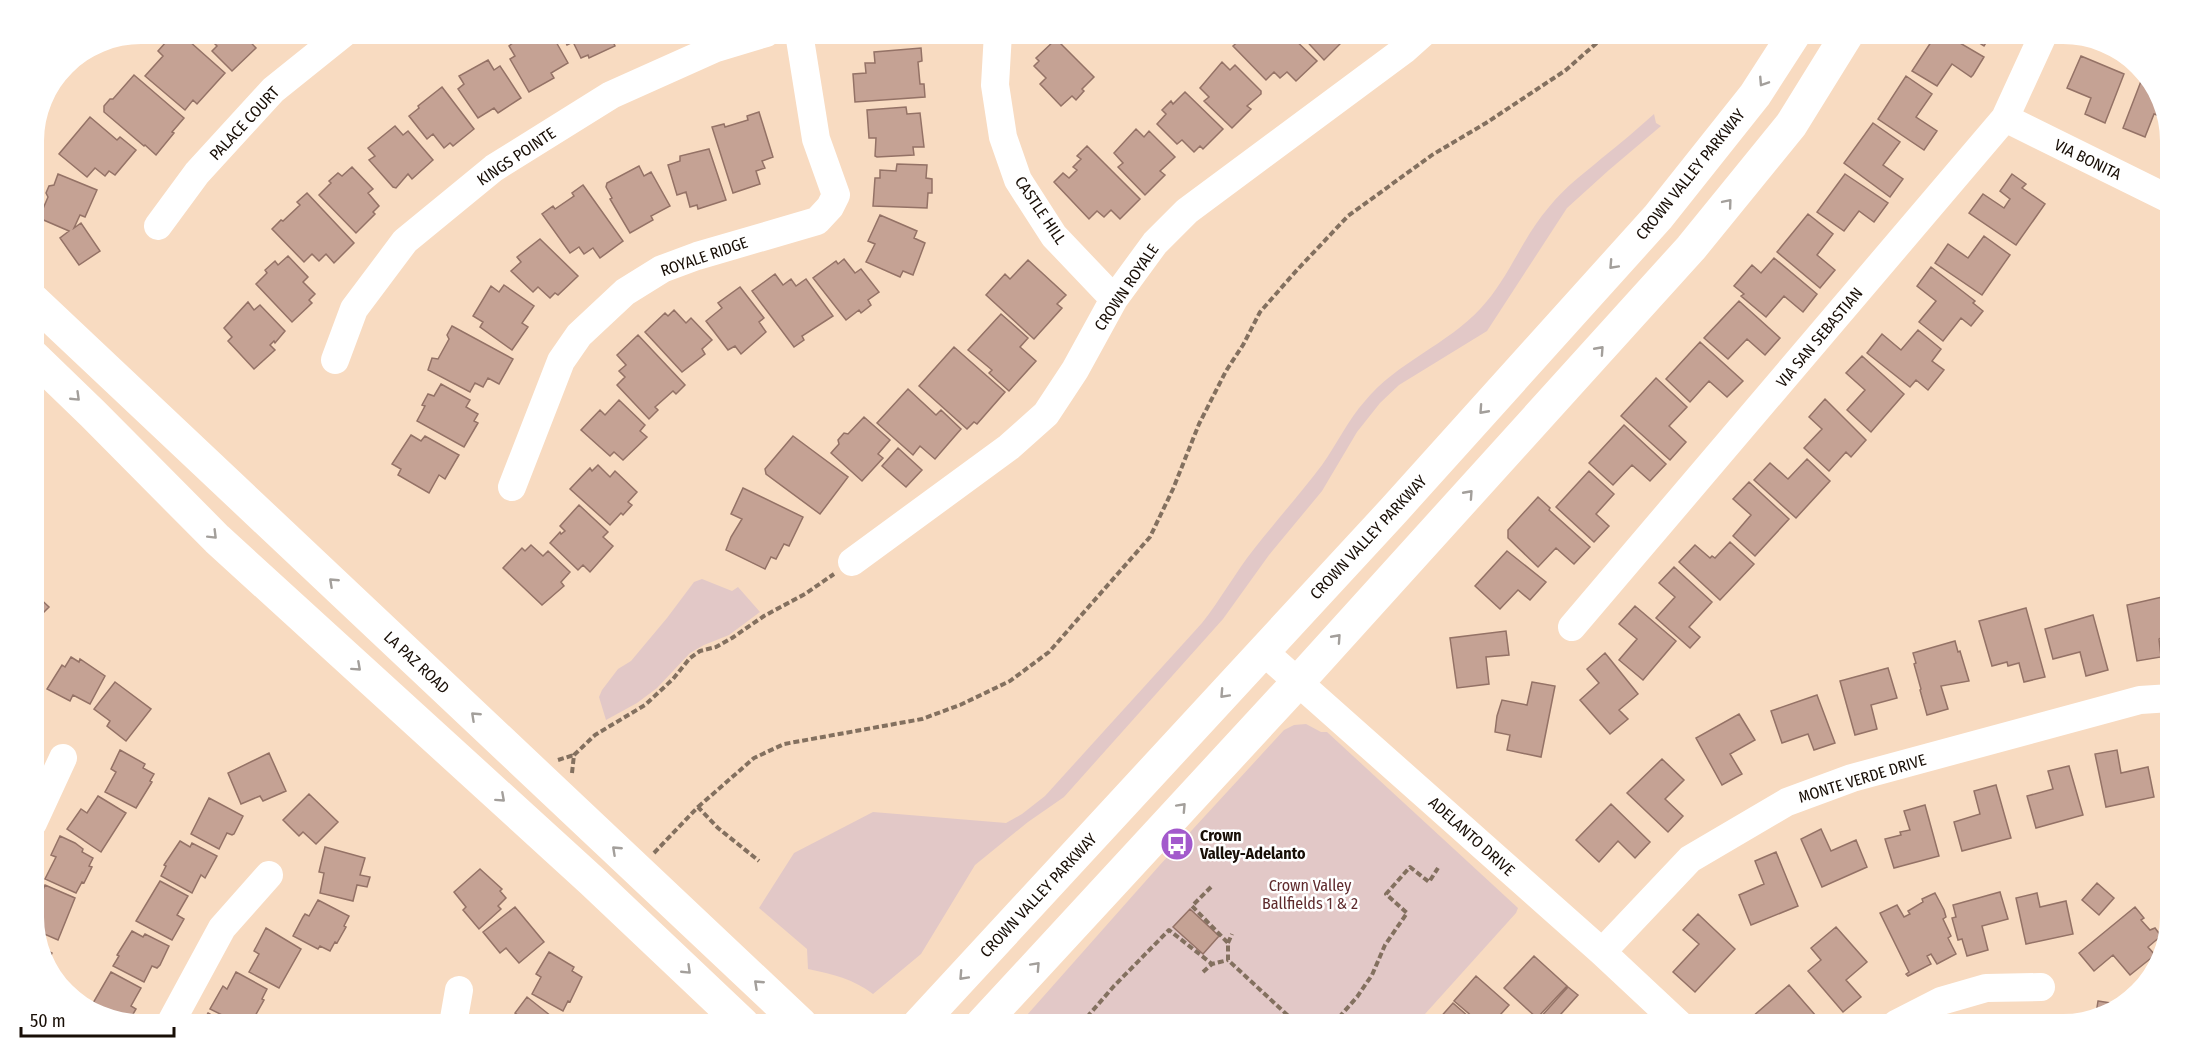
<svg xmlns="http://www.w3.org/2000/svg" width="2204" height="1057" font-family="'Fira Sans Condensed',sans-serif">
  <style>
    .green { fill: #e2c8c7 }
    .building { fill: #c5a294; stroke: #947266; stroke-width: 1.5 }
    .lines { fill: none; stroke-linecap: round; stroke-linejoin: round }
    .path { stroke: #83705f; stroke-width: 4; stroke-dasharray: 6 3; stroke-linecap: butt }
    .minor { stroke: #fff; stroke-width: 28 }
    .major { stroke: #fff; stroke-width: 33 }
    .oneway { stroke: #a39f9b }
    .labels { text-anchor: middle; stroke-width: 5; stroke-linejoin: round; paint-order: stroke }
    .street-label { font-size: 16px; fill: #180e06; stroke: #fff }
    .poi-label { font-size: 16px; font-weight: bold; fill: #180e06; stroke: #fff; text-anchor: start }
    .park-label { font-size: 16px; fill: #5e2a2c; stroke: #fff }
  </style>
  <rect width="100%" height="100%" fill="#f8dbc1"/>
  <!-- green -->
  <path class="green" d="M1654,114L1656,123L1661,126L1609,170L1567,208L1487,331L1399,385L1380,403L1357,432L1322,491L1269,555L1223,619L1064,797L1028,822L975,865L921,954L873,994C853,979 833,974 808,969L807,949L759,908L794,853L873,812L1006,823L1022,814L1045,796L1202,623C1221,599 1235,573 1254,549C1276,521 1300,494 1322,465C1337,444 1348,420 1365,401C1397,362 1447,345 1481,308C1509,278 1522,238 1549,207C1566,186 1582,175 1602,158C1620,144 1637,129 1654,114Z
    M702,579L732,591L738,587L760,612L729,635L704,645L690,653L657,688L637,703L606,720L599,697L602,690L618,669L631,661L667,618L694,582Z
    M1306,724L1321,732H1327L1518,908L1516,913L1416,1024H1019L1159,866L1284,730L1294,725Z"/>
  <!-- building -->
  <path class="building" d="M174,33H180L225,73L197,104L193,100L185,110L145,76L163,56L158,51Z
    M204,33H242L256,48L232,71L212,51L217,46Z
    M526,33H542L543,35L551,33L568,63L551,73L554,78L529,92L510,59L515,56L509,46Z
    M561,33H609L615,46L589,58L588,55L581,58L573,42L567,45Z
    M1252,33H1288L1317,61L1296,81L1287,72L1280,78L1274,72L1266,80L1233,46L1242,38L1244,41Z
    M1299,33H1347L1341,36L1344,40L1324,60Z
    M1937,33H1943L1984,57L1973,75L1971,77L1952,64L1937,86L1912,71Z
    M1964,33H1992L1984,46Z
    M1056,39L1094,77L1082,89L1084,91L1076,100L1072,96L1061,106L1040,84L1046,78L1034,66L1039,61L1036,58Z
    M921,48L922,61L918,62L920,84H924L925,97L855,102L853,74L866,73L865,63H875L874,52Z
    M2081,56L2124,74L2105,123L2085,114L2091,98L2067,88Z
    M488,60L494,70L500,66L521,98L498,113L494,108L478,118L458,89L464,84L459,76Z
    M1222,62L1230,70L1235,65L1261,91V94L1247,106L1251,109L1232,128L1204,101L1209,97L1200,88Z
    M134,75L184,118L172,132L174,133L156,155L145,145L144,146L104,112V106L110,99H113Z
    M1906,76L1932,94L1916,117L1937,131L1924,150L1878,119Z
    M2143,76L2153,81L2166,118L2154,114L2145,137L2123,128Z
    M442,87L474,129L453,146L450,143L444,148L433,134L427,139L409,116L419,108L418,106Z
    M1185,92L1223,129L1203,149L1200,146L1194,152L1182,140L1177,144L1157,124L1166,114L1162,110L1171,101L1173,104Z
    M906,107L907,114L920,113L924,147H913L914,155L877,157L875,156L876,138H869L867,110Z
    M759,112L773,157L762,161L765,168L756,171L760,184L733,193L712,127L724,124L725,127L748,120L747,116Z
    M90,117L117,140L120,137L136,150L115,175L109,171L105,176L95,168L87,177L59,154Z
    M1873,123L1900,142L1883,165L1903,179L1890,197L1844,163Z
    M395,126L403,135L408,131L433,160L412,179L408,174L396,188L393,187L369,160L375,156L368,148Z
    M1136,129L1144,137L1149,131L1175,157L1160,171L1165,175L1145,195L1118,167L1123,163L1114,153Z
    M1087,146L1140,199L1120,219L1111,210L1104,217L1097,211L1089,219L1054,182L1063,173L1069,178L1077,170L1073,167L1081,159L1077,156Z
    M709,149L726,200L698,209L697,205L690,207L686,192L677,195L668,165L680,161V156Z
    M897,164L927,165L926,178L932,179V193H928L927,208L873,206L875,178H880V170L896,171Z
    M639,166L644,176L651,172L670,206L651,216L653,220L630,233L610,199L612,198L606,187L607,183Z
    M352,167L373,189L368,193L379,206L373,212L375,214L356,233L319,195L331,183L329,181L338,173L342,176Z
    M58,174L97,190L85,217L80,215L74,228L81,223L100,251L79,265L60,238L69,231L39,218L48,197L46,193L49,186L54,185Z
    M1845,174L1888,203L1874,222L1859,211L1844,231L1817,212Z
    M2012,174L2026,184L2022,188L2045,204L2016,245L1969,213L1983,194L2004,208L2010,199L2000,191Z
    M583,185L623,241L600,258L593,248L584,254L579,247L570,253L542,214L553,206L555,209L574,196L572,193Z
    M307,193L354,243L334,263L326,254L319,261L312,254L304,262L272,229L281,220L283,221L300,205L297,202Z
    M1808,214L1833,234L1817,255L1835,270L1820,288L1777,252Z
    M880,215L917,231L914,238L925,243L913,275L903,271L900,277L866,262L875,244L868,241Z
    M1984,236L2010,255L1982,295L1935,263L1948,244L1968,258Z
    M540,239L578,276L558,295L555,293L550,298L538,287L533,292L511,271L521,262L517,257Z
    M288,256L308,277L303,282L315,294L309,300L312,303L292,322L256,284L267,273L265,270L275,261L278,265Z
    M1774,258L1817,294L1803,312L1784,296L1766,317L1741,296L1744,294L1734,286L1752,265L1761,273Z
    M844,259L855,273L861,269L879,292L868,300L871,305L861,313L859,310L846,320L813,278L836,261L838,264Z
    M1028,260L1066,295L1057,304L1062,308L1034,339L986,295L1005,274L1010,279Z
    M1931,267L1975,301L1973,303L1983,311L1971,326L1961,318L1943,341L1919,322L1936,301L1917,286Z
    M775,274L783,285L791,279L796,286L806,279L833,316L802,336L804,340L794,347L752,291Z
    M504,285L534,306L522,323L528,327L512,350L480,327L483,322L473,316L491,286L499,292Z
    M740,287L764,318L759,322L766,332L741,354L735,346L728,350L706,321L722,308L718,303Z
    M1739,301L1780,338L1765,355L1747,339L1728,359L1704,338Z
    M248,302L254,310L260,305L285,331L275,343L274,341L270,345L275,350L254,369L228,341L232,337L224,328Z
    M674,310L686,323L691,318L712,340L702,349L705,354L682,372L645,332L665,313L668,316Z
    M1001,314L1028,338L1020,347L1036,361L1009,391L989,373L992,370L968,350Z
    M452,326L513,359L499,384L488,378L483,387L475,383L470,392L428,370L432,358L438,359L449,339L447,335Z
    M1918,330L1941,349L1932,361L1944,370L1928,390L1916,380L1910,387L1867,353L1882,334L1901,350Z
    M638,335L685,385L676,394L673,391L655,407L658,410L649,419L617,385L625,377L619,371L626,365L617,355Z
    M1700,342L1743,381L1727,397L1709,381L1690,402L1666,379Z
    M954,347L1005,392L977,424L974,422L967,429L919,386Z
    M1862,356L1904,394L1871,432L1847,410L1865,390L1846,373Z
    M1656,378L1687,407L1669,426L1686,442L1670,460L1621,416Z
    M441,384L470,400L466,407L478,414L474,421L478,423L464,447L417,421L425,406L422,405L428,394L434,396Z
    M908,389L936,415L941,410L961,429L935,459L920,446L913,455L877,423Z
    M1825,399L1866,440L1851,457L1846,452L1829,471L1804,448L1822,429L1809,417Z
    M619,400L645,425L640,431L647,437L623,460L614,452L610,456L581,430L600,410L605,415Z
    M864,417L890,440L878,454L883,458L862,481L831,453L839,444L838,440L844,433L848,434Z
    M1624,425L1666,464L1650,481L1632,465L1613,485L1589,463Z
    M411,435L421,441L425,436L459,455L445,479L439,475L429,493L398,475L401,469L392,464Z
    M793,436L848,477L820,514L766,474L765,469Z
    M898,448L922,470L906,487L882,466Z
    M1807,459L1830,481L1796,518L1754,480L1770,463L1788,479Z
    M598,465L610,477L615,471L637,492L628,502L632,505L623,515L621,513L610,525L570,489L590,468L592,471Z
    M1589,471L1614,494L1596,514L1609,526L1594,542L1556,507Z
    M1749,482L1789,519L1755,556L1733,536L1751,515L1733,499Z
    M743,488L803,517L789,546L784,544L776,559L771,557L765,569L726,550L731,537L742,519L731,514Z
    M1538,497L1550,508L1549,510L1590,547L1574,564L1556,548L1538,567L1508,538V530Z
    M579,505L608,532L603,537L613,546L590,572L583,565L578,570L550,543L560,532L561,534L565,531L560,526Z
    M1730,542L1754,564L1720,600L1679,562L1695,545L1710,558L1712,556L1715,558Z
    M531,545L543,556L548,551L570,572L561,582L564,586L542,605L503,568L522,548L525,551Z
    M1507,551L1546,582L1530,600L1518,590L1500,609L1475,586Z
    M1674,567L1712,602L1689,627L1700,637L1690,648L1656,618L1675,597L1659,583Z
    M33,592L49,607L33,623Z
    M2171,595V631L2161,633L2162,637L2159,639L2161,657L2137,661L2127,605Z
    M1635,606L1676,641L1643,680L1619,660L1637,639L1619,624Z
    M2026,608L2045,677L2024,682L2019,663L2008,666L2007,662L1992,666L1979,621Z
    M2093,615L2108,670L2086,676L2080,652L2053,659L2045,629Z
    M1506,631L1509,655L1486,657L1489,684L1457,688L1450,638Z
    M1955,641L1958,652L1960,651L1969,681L1941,686L1948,709L1927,715L1920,690L1921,689L1914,664L1916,663L1913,653Z
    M1605,653L1638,694L1619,710L1628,719L1610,734L1580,700L1599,683L1587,669Z
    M71,657L79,662L80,659L105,676L90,704L73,695L70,701L47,689L62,665L65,667Z
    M1888,668L1897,698L1871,705L1877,729L1855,735L1840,681Z
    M115,682L151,709L126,741L107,726L110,721L94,709Z
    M1532,682L1555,686L1541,757L1507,750L1510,735L1495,732L1497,716L1502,700L1527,705Z
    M1817,695L1835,743L1814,750L1808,734L1782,743L1771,711Z
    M1739,714L1755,740L1730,754L1742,774L1722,785L1696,738Z
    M120,750L145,764L143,768L154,774L150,781L152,782L136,808L105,792L116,772L111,769Z
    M2117,750L2121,773L2148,767L2154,797L2106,807L2095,754Z
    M269,753L286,791L263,801L260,796L241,804L228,773Z
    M1662,759L1684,780L1665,799L1683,816L1668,832L1627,793Z
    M2069,766L2083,815L2036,828L2027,796L2053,789L2048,771Z
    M1996,785L2011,838L1962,851L1954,822L1980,814L1974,791Z
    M309,794L338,822L316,844L303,832L299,836L283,820Z
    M98,796L126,813L101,852L67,829L81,809L87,813Z
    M209,798L243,816L234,834L232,835L227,833L219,849L191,834Z
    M1611,804L1650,842L1635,858L1618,841L1599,862L1576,840Z
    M1925,805L1939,856L1894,868L1885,839L1901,835L1900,832L1910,830L1904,811Z
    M1821,829L1831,851L1856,840L1867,867L1822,887L1801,839Z
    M60,836L75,843L83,849L82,852L93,858L89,866L92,867L84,883L82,882L76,893L45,879L56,857L51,855Z
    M180,841L190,847L192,843L217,856L205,878L201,875L192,893L161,876L166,866L164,865Z
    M325,847L365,858L360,875L370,877L367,887L357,885L353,901L320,893L324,873L319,872Z
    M1776,852L1798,906L1751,925L1739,895L1764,884L1755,861Z
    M480,869L502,889L500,891L506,898L498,906L501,909L479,929L463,910L466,907L454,892Z
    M160,881L188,896L177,915L184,919L172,940L136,921Z
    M2097,883L2114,898L2099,915L2082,900Z
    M45,885L75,898L58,940L35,930L33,924V902L37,904Z
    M2000,892L2008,919L1982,926L1988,950L1967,956L1962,939L1958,940L1952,918L1956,917L1953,905Z
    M1935,893L1944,910L1946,917L1943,919L1951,936L1948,938L1956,954L1937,964L1931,954L1927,956L1931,964L1908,976L1906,974L1909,972L1880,913L1897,905L1904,917L1910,914L1908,911L1923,902L1922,899Z
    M2037,893L2040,907L2066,901L2073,934L2026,944L2016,898Z
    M318,900L349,916L344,926L346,927L337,943L335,942L330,951L320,946L318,949L293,936L303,917L305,914L309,916Z
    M515,907L544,942L519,963L506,948L500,953L483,932Z
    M2135,907L2144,918L2141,920L2150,930L2155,928L2161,936L2148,947L2155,955L2130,975L2113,955L2094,971L2079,953Z
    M1190,909L1219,936L1203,954L1173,927Z
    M1698,914L1735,949L1695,992L1673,972L1699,944L1683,930Z
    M1836,927L1867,962L1846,980L1861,997L1843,1012L1808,971L1821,960L1811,948Z
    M266,928L301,949L279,988L249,972L259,954L254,951Z
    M132,931L143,937L145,934L169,946L160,965L157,968L152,966L144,982L113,966L119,956L117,955Z
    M39,941L44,944L42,948L52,953L48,962L50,963L48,967Z
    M549,952L574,967L572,971L582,977L570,1002L568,1001L563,1011L532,994L541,977L536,974Z
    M1534,956L1567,986L1537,1018L1504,988Z
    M111,972L141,988L131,1006L136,1009L129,1021L93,1013L89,1010Z
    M236,972L267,989L262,999L264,1000L255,1016L252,1015L248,1023L238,1018L236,1022L210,1009L223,986L227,989Z
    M1476,976L1509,1005L1492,1024H1481L1454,1001Z
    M1789,985L1823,1024H1758L1752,1017Z
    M1568,987L1578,995L1552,1024H1543L1538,1020Z
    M527,997L551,1016L549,1017L558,1024H513L519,1016L515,1013Z
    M2098,1001L2124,1005L2096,1014Z
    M1453,1003L1477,1024H1442L1438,1020Z
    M208,1013L227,1024H202Z"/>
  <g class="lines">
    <!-- path -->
    <path class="path" d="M558,760L574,755
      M572,773L574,755L595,735L645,705L673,679L690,658L700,651L716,647L732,638L764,616L805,594L834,574
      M698,807L754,758L784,744L922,719L960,705L1010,681L1049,652L1150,537L1173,489L1199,424L1226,371L1243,345L1260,312L1297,270L1348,216L1432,155L1486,123L1566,70L1608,33
      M654,853L698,807L718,828L759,861
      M1211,887L1192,906L1228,943V960L1297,1024
      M1228,943L1232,934
      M1203,972L1212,964L1228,960
      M1081,1024L1114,986L1169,930L1212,964
      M1333,1024L1357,997L1372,975L1385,945L1407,913L1386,894L1410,867L1429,882L1438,868"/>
    <!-- minor -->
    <path class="minor" d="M998,33L995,85L1003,137L1018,180L1054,236L1114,299
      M2005,118L2171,200
      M158,226L197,173L273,90L344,33
      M335,360L354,309L405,241L494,168L611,95L716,48L766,33
      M512,487L561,361L579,335L625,292L662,269L697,256L817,221L830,207L836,195L816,139L799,33
      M852,562L1009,447L1046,414L1075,370L1114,299L1155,243L1187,211L1404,50L1423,33
      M1572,627L2005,118L2044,33
      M1263,651L1602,952L1679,1024
      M33,823L63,758
      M1602,952L1690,859L1787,802L1852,778L2140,700L2171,698
      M170,1024L222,928L269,875
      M453,1024L459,990
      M1896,1024L1941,1001L1986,988L2041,987"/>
    <!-- major -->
    <path class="major" d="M33,300L801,1024
      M33,356L93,414L217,539L592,881L743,1024
      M919,1024L1394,510L1658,217L1755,95L1795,33
      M982,1024L1298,682L1691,248L1791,125L1848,33"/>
  </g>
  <!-- one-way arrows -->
  <defs><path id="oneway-chevron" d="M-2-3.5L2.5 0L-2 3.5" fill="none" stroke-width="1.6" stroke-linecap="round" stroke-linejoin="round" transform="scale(1.5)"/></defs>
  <g class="oneway">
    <use href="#oneway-chevron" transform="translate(1763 82) rotate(123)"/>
    <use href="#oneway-chevron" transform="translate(1728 203) rotate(-50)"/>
    <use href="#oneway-chevron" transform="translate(1613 265) rotate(133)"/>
    <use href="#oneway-chevron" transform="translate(1600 350) rotate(-48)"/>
    <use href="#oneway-chevron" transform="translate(76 397) rotate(44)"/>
    <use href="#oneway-chevron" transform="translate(1483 410) rotate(132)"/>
    <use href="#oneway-chevron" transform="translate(1469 494) rotate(-48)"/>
    <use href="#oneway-chevron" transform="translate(213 535) rotate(45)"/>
    <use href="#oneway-chevron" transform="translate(333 582) rotate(-137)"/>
    <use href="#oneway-chevron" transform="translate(1337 638) rotate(-48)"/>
    <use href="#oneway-chevron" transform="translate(357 667) rotate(42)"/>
    <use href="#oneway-chevron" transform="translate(1224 694) rotate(133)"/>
    <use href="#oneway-chevron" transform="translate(475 716) rotate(-137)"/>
    <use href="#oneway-chevron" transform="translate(501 798) rotate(42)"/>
    <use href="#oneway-chevron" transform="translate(1182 807) rotate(-47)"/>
    <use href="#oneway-chevron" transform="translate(616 850) rotate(-137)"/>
    <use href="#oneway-chevron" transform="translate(1036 966) rotate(-47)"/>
    <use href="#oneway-chevron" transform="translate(687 970) rotate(44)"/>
    <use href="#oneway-chevron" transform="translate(963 976) rotate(133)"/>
    <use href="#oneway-chevron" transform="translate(758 984) rotate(-137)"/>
  </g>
  <!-- icons -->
  <defs>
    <g id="bus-disc" transform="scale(1.725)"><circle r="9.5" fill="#a359cc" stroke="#fff"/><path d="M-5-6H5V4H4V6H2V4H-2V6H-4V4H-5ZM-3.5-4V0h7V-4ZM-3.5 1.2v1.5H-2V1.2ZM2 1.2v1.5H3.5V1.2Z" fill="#fff"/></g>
  </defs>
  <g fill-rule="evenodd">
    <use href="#bus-disc" x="1177" y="844"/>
  </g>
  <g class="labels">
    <!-- street labels -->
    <g class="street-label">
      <text transform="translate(244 123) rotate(-47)" y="6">PALACE COURT</text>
      <text transform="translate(516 156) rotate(-34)" y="6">KINGS POINTE</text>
      <text transform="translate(2088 159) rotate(26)" y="6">VIA BONITA</text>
      <text transform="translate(1690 174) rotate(-51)" y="6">CROWN VALLEY PARKWAY</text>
      <text transform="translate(1041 210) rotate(56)" y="6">CASTLE HILL</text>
      <text transform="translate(704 256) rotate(-19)" y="6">ROYALE RIDGE</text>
      <text transform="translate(1126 287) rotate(-56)" y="6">CROWN ROYALE</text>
      <text transform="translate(1819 337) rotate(-50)" y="6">VIA SAN SEBASTIAN</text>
      <text transform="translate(1368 537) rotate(-47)" y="6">CROWN VALLEY PARKWAY</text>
      <text transform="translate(417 662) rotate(43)" y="6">LA PAZ ROAD</text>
      <text transform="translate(1862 778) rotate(-17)" y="6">MONTE VERDE DRIVE</text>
      <text transform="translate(1472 836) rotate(42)" y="6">ADELANTO DRIVE</text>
      <text transform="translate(1038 895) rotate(-47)" y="6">CROWN VALLEY PARKWAY</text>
    </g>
    <!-- poi labels -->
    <g class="poi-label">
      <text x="1200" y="841">Crown<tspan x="1200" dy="18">Valley-Adelanto</tspan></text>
    </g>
    <!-- park labels -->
    <g class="park-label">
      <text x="1310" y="891">Crown Valley<tspan x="1310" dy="18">Ballfields 1 &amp; 2</tspan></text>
    </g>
  </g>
  <!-- crop -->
  <path d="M0 0H2204V1057H0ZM141 44H2063A97 97 0 0 1 2160 141V917A97 97 0 0 1 2063 1014H141A97 97 0 0 1 44 917V141A97 97 0 0 1 141 44Z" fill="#fff" fill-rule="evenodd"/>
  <!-- scale -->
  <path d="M21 1027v9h153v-9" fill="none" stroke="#180e06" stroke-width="3"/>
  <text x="30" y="1027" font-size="18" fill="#180e06" stroke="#ffffff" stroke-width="4.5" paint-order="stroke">50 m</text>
</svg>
